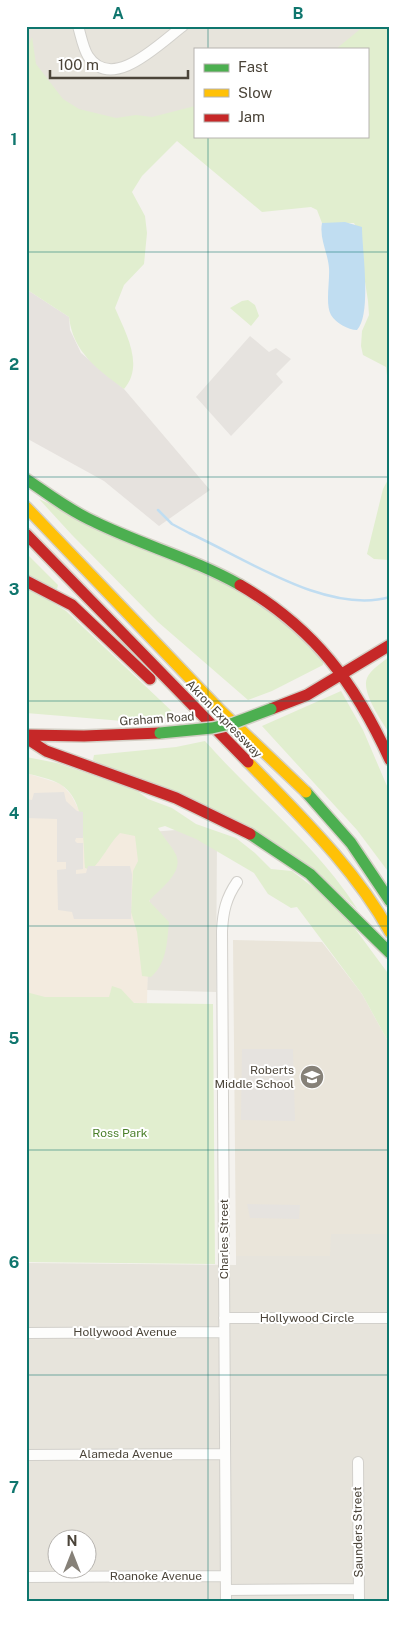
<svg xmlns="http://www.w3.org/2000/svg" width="416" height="1627" font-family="'Public Sans',sans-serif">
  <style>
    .residential { fill: #e7e4dc; fill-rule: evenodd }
    .commercial { fill: #f3ebdf }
    .industrial { fill: #e6e2de }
    .education { fill: #eae5da }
    .green { fill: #e1eecf }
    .parking { fill: #e6e3df }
    .water { fill: #c0ddf1 }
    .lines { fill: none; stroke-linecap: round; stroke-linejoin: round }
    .stream { stroke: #c0ddf1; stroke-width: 2.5 }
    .street-casing { stroke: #d2d0cb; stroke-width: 12 }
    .fast-casing { stroke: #d3cfc5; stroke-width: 14 }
    .slow-casing { stroke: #d3cfc5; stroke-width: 14 }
    .jam-casing { stroke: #d3cfc5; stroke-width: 14 }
    .street { stroke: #fdfdfc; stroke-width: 10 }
    .fast { stroke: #4caf50; stroke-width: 11 }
    .slow { stroke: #ffc107; stroke-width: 11 }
    .jam { stroke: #c62828; stroke-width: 11 }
    .fast-bridge-casing { stroke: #d3cfc5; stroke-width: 14; stroke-linecap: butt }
    .fast-bridge { stroke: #4caf50; stroke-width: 11 }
    .grid { fill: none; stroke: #0f766e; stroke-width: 1; stroke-opacity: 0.55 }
    .labels { text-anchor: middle; stroke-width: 4; stroke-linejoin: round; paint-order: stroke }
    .street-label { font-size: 12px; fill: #4b4439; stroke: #fff }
    .poi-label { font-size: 12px; fill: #4b4439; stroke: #fff; text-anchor: end }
    .park-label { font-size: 12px; fill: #4a7f2a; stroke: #fff }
    .neatline { fill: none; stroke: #0f766e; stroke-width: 2 }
    .grid-label { font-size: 16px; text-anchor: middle; font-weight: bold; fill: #0f766e }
  </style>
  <rect width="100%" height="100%" fill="#f4f2ee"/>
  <!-- residential -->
  <path class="residential" d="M26,26H374L367,49H195V108L92,144L26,77Z
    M176,830L217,838L216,992L147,990L151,832Z
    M330,1234H390V1601H26V1263L236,1265V1256H330ZM58,1540H88V1570H58Z"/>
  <!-- commercial -->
  <path class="commercial" d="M26,773L61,784L71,795L78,808L151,832L147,1003L26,1002Z"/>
  <!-- industrial -->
  <path class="industrial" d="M26,289L69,317L70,330L81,353L124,389L210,490L159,526L104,481L26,438Z"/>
  <!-- education -->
  <path class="education" d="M233,940L322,942L362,994L390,1045V1234H331L330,1256H236Z"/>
  <!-- green -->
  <path class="green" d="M364,26H390V401L386,367L363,355L361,346L362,331L369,315L368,301L363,269L362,237L354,223H322L317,210L311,207L262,212L177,141L142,176L132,192L145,216L147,233L144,264L124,285L115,308C125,332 145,365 124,389C97,369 73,352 69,317L26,289V51L32,37L36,64L63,99L79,109L116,118L136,115L152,117L195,106V136H367V49H336Z
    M248,300L255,305L259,316L251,326L230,308L242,301Z
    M390,476V560L374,559L367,554L383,489Z
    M39,499L231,585L281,617L323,662V665L272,691L248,700L158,622L72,535Z
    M26,553L58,585L57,589L26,576Z
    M26,586L66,611L178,717L135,722L26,713Z
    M390,656V734C382,722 361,692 367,678C370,670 383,662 390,656Z
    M341,691L363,730L390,793V874L357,830L262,726Z
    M205,741C255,798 317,845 358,910L313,869L93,760L94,755L176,747Z
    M26,757L57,763L136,790L148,799L172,808L196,824L236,838L255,853L271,869L292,871L339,907L390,976V1045L362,994L297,907L291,908L268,894L254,873L196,839L165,826L158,828C163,837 171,845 175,853C186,872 159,889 149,901L169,922C167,942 167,963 151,977L142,976L137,932L131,912L133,871L138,861L135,836L120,833C108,845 103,859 91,870L85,868C83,843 86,799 60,784C51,779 37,776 26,773Z
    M112,986L121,989L134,1003L213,1004L215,1264L26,1262V992L45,997H109Z"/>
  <!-- parking -->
  <path class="parking" d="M250,336L269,352L276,348L291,359L276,374L283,382L231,436L196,397Z
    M64,792L66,801L77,811L83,812V838H76L75,841L77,843H83V869L76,870V874L86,873L88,866H130L132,874L131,919H74L72,912L58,910L57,870L66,869V862H57V819L27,818L26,799L32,800L34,793Z
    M242,1049H293L295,1121L241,1120Z
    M247,1204L300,1205L299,1219L250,1218Z"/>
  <!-- water -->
  <path class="water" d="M345,222L362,227C362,249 372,314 357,330C348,330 336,323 331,315C325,305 330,281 329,268C328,253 319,238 322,223Z"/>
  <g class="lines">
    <!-- stream -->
    <path class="stream" d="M158,510L172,524L189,533C245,558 327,615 390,597"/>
    <!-- street casing -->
    <g class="street-casing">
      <path id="street" d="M78,26C81,36 83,48 88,56C112,93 160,43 183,26
        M224,1318H390
        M26,1333L224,1332
        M26,1455L225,1454
        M358,1462L359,1601
        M26,1577L226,1576
        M226,1590L359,1589
        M226,1601L222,931C223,911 226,898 237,882"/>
    </g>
    <!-- fast casing -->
    <g class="fast-casing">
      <path id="fast" d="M26,479C48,494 70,511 95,522C142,545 194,559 240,585
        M306,792L351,843L390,901
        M250,834L310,874L390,953"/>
    </g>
    <!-- slow casing -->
    <g class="slow-casing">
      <path id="slow" d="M26,507L220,710L306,792
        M248,762C299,815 354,867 390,932"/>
    </g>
    <!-- jam casing -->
    <g class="jam-casing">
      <path id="jam" d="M26,534L248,762
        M26,581L72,605L150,679
        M240,585C314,628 355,683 390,760
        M271,709L307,695L390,645
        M26,735L84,736L160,733
        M26,738L46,751L176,798L250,834"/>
    </g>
    <!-- street -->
    <use href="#street" class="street"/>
    <!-- fast -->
    <use href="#fast" class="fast"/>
    <!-- slow -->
    <use href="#slow" class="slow"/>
    <!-- jam -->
    <use href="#jam" class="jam"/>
    <!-- fast-bridge casing -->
    <g class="fast-bridge-casing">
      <path id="fast-bridge" d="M160,733L212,728L234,723L271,709"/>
    </g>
    <!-- fast-bridge -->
    <use href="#fast-bridge" class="fast-bridge"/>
  </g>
  <!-- grid -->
  <path class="grid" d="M208,26V49M208,136V1601M26,252H390M26,477H390M26,701H390M26,926H390M26,1150H390M26,1375H390"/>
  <!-- icons -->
  <defs>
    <g id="school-disc" transform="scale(1.25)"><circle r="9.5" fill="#868178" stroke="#fff"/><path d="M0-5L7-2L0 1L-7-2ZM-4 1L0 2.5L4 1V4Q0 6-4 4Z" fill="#fff"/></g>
  </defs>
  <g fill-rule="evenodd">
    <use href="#school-disc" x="312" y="1077"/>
  </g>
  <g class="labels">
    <!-- street labels -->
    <g class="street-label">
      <text transform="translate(157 719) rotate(-4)" y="4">Graham Road</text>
      <text transform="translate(224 719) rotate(46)" y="4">Akron Expressway</text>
      <text transform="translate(224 1239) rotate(-90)" y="4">Charles Street</text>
      <text x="307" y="1322">Hollywood Circle</text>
      <text x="125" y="1336">Hollywood Avenue</text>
      <text x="126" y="1458">Alameda Avenue</text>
      <text transform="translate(358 1532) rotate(-91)" y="4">Saunders Street</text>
      <text x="156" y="1580">Roanoke Avenue</text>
    </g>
    <!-- poi labels -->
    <g class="poi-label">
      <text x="294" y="1074">Roberts<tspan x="294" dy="14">Middle School</tspan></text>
    </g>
    <!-- park labels -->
    <g class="park-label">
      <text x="120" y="1137">Ross Park</text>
    </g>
  </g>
  <!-- border -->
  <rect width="416" height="1627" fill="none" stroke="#ffffff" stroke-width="55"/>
  <!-- legend -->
  <rect x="194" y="48" width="175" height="90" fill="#ffffff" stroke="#b7b4b0"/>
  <rect x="204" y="64" width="25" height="8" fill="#4caf50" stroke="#b7b4b0"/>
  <text x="238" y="72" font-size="15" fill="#4b4439">Fast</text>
  <rect x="204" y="89" width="25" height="8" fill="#ffc107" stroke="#b7b4b0"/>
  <text x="238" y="98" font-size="15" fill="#4b4439">Slow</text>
  <rect x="204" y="114" width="25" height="8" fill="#c62828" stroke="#b7b4b0"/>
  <text x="238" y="122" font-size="15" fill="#4b4439">Jam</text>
  <!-- north arrow -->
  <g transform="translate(72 1554)"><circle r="24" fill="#ffffff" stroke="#b7b4b0"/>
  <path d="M0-4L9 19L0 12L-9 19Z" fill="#868178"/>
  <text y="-8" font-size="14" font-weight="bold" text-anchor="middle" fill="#4b4439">N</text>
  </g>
  <!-- scale -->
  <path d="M50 70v8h138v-8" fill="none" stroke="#4b4439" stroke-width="2.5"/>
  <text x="58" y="70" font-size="15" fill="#4b4439" stroke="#ffffff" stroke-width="4" paint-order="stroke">100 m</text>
  <rect x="28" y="28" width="360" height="1572" class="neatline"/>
  <g class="grid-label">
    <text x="118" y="19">A</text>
    <text x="298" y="19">B</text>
    <text x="14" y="145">1</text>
    <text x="14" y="370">2</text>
    <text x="14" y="595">3</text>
    <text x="14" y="819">4</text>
    <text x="14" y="1044">5</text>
    <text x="14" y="1268">6</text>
    <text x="14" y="1493">7</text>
  </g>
</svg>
